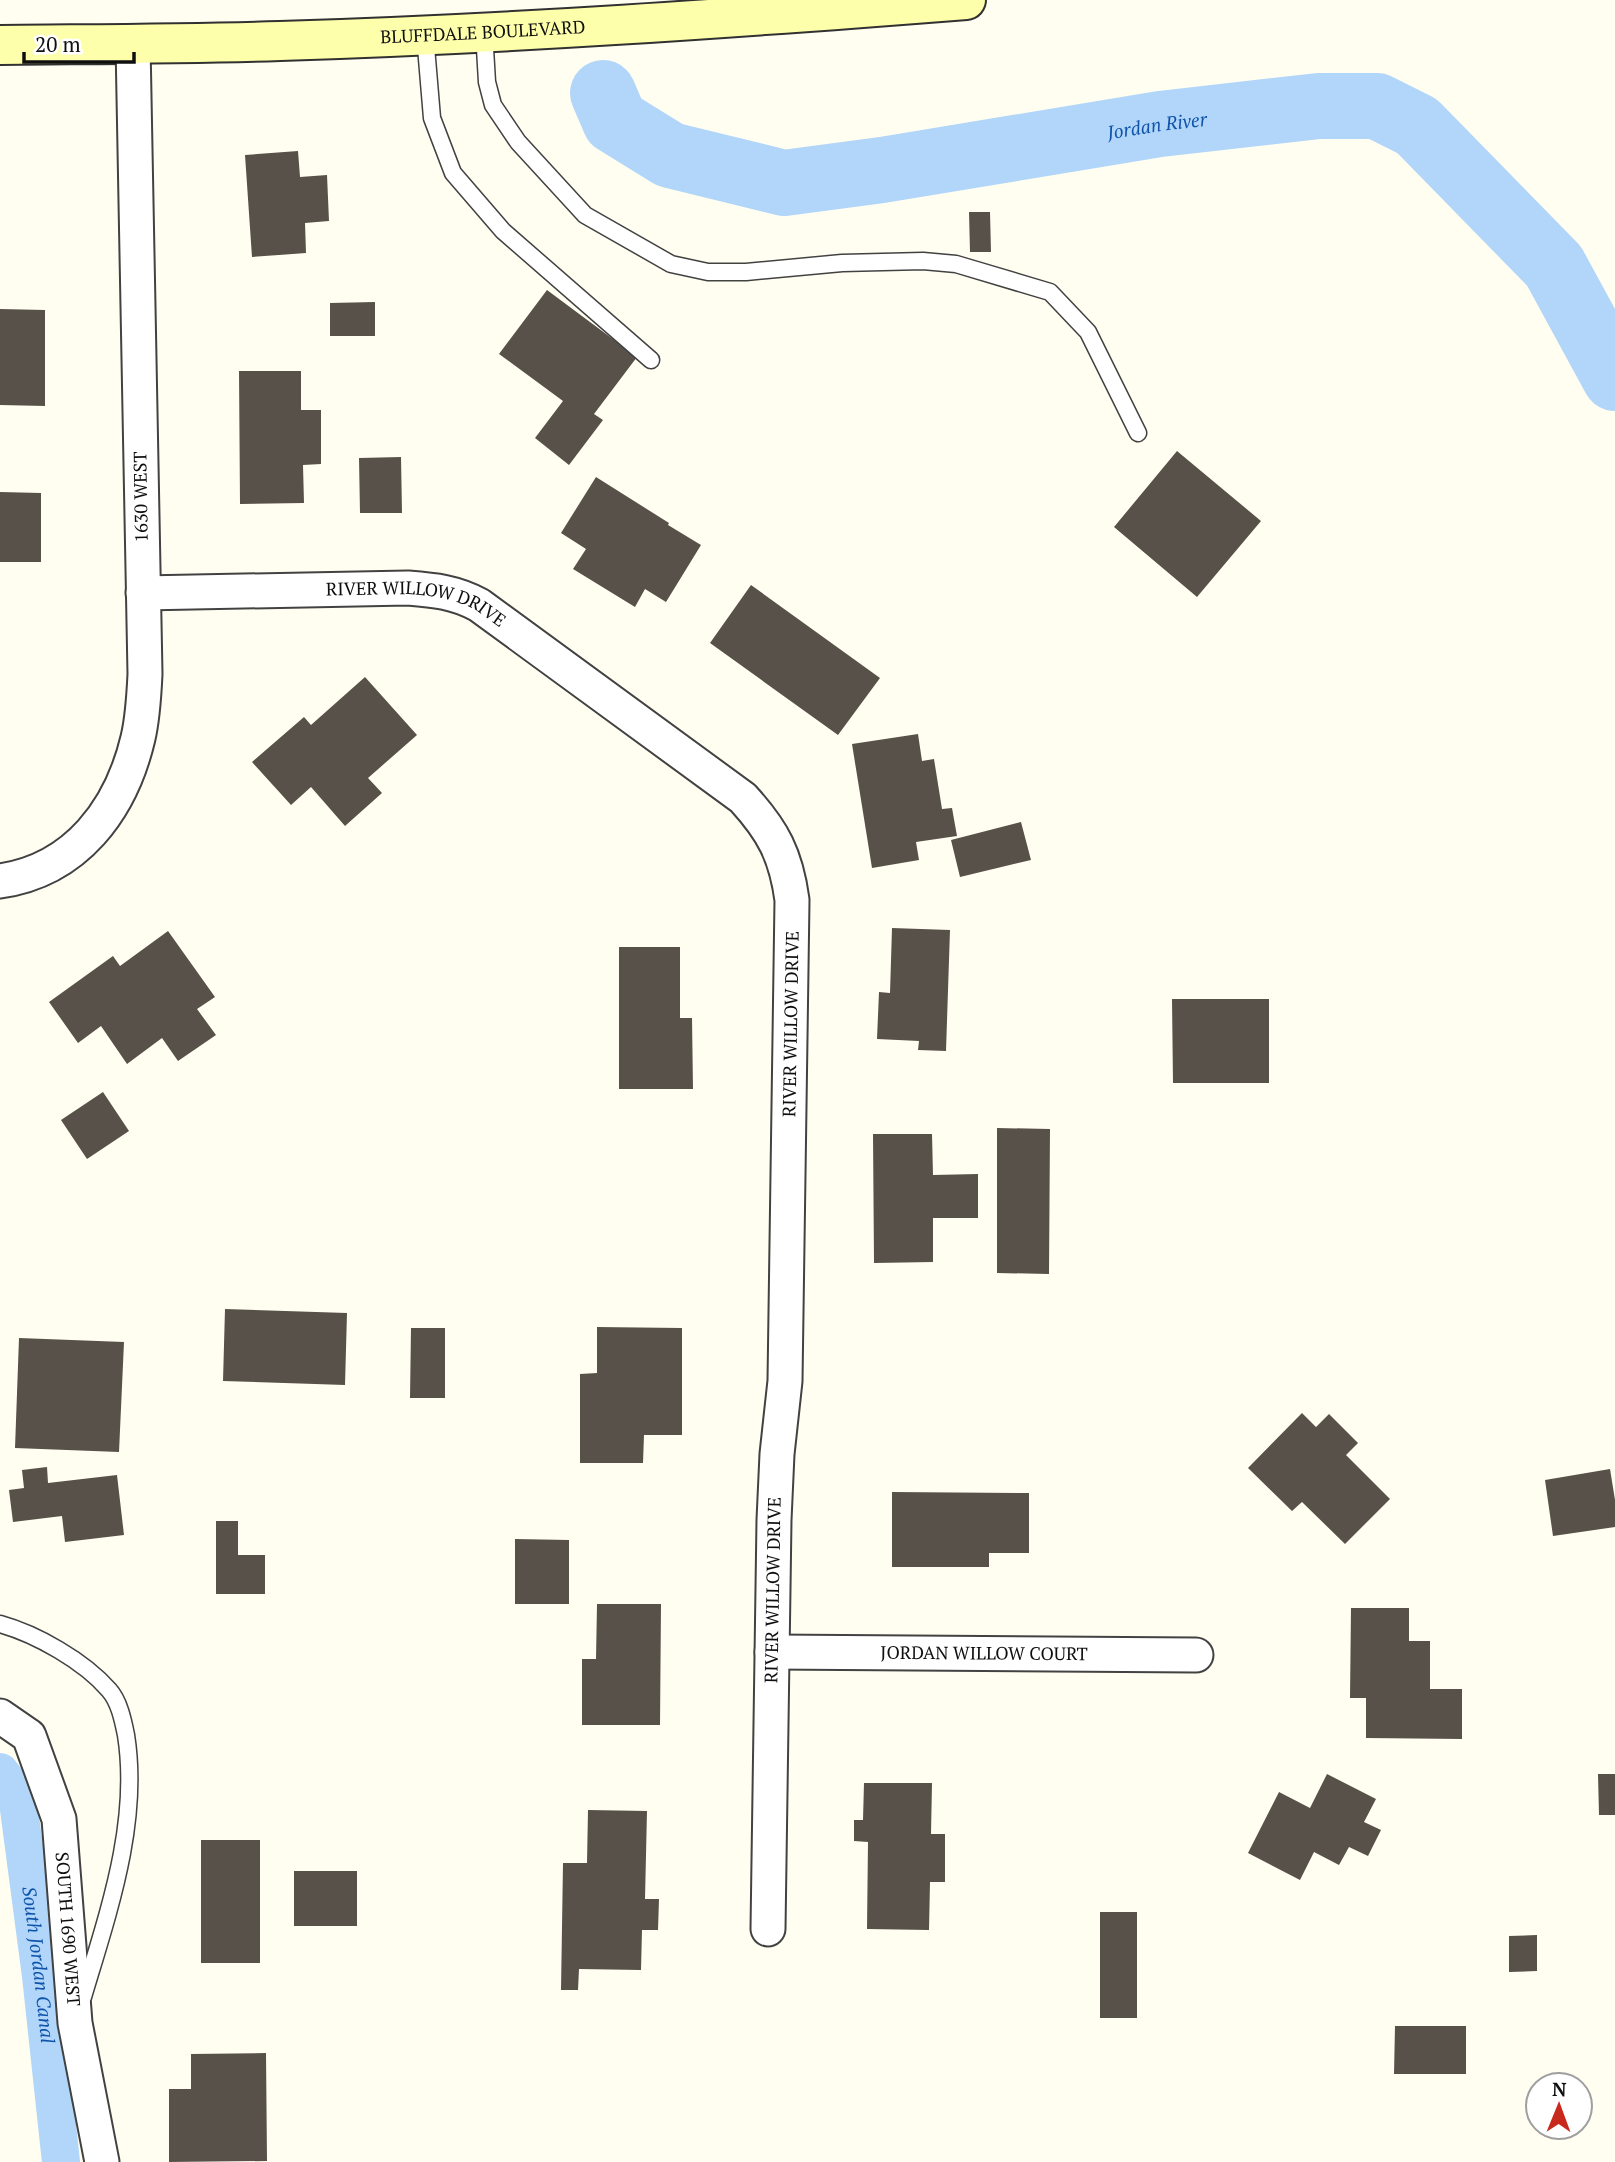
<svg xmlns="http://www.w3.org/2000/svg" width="1615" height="2162" font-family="'PT Serif',serif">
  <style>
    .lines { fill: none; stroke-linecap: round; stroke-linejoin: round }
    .canal { stroke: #b1d6fa; stroke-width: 38 }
    .river { stroke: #b1d6fa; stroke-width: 66 }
    .building { fill: #58514a }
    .lane-casing { stroke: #424242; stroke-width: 19 }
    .street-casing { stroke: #424242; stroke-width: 37 }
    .secondary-casing { stroke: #313131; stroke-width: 42 }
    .lane { stroke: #fff; stroke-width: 16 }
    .street { stroke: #fff; stroke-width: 33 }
    .secondary { stroke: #feffab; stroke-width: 38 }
    .labels { text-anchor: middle; stroke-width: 7; stroke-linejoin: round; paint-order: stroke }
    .street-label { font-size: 18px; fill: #0f0f0f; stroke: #fff }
    .water-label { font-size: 19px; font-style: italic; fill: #0f54a9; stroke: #fff }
  </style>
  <rect width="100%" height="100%" fill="#fffef0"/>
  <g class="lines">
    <!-- canal -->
    <path class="canal" id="s1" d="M0,1772L17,1794L41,1976L61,2162"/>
    <!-- river -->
    <path class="river" id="s2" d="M603,93L615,121L670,155L784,183L882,170L1160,124L1319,106H1377L1417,126L1554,266L1615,378"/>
  </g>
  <!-- building -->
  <path class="building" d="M298,151L300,177L327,175L329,221L305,223L306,253L252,257L245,155Z
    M969,212H990L991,252H970Z
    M547,290L637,357L594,414L603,420L569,465L535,438L563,401L499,354Z
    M375,302V336H330V303Z
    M0,309L45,310V406L0,405Z
    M239,371H301V410H321V464L303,465L304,503L240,504Z
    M1177,451L1261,521L1197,597L1114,527Z
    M401,457L402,513H360L359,458Z
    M596,477L669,523L668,525L701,545L666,602L645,589L635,607L573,569L586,549L561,533Z
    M0,492L41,493V562H0Z
    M751,585L880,678L838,735L710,643Z
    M365,677L417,735L368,778L382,793L345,826L311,787L291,805L252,762L304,717L311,725Z
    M918,734L922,761L934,759L942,809L952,808L957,836L916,842L919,860L872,868L852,744Z
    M1021,822L1031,860L960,877L951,840Z
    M892,928L950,930L946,1051L918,1050L919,1041L877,1039L879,992L890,993Z
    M168,931L215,997L197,1009L216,1035L178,1061L162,1038L127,1064L101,1026L78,1043L49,1002L113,956L120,966Z
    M619,947H680V1018H692L693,1089H619Z
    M1172,999H1269V1083H1173Z
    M103,1092L129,1131L87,1159L61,1120Z
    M997,1128L1050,1129L1049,1274L997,1273Z
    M873,1134H932L933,1175L978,1174V1218H933V1262L874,1263Z
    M225,1309L347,1313L345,1385L223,1381Z
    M597,1327L682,1328V1435H644L643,1463H580V1374L597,1373Z
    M411,1328H445V1398H410Z
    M19,1338L124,1342L119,1452L15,1448Z
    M1302,1413L1316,1427L1329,1414L1358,1443L1346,1455L1390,1499L1345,1544L1302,1502L1292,1511L1248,1468Z
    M47,1467L48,1483L117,1475L124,1535L65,1542L62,1516L13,1522L9,1490L24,1488L22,1470Z
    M1610,1469L1615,1500V1527L1553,1536L1545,1480Z
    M892,1492L1029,1493V1553H989V1567H892Z
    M216,1521H238V1555H265V1594H216Z
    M515,1539L569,1540V1604H515Z
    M597,1604H661L660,1725H582V1659H596Z
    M1351,1608H1409V1641H1430V1689H1462V1739L1366,1738V1698H1350Z
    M1327,1774L1376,1799L1364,1822L1381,1830L1368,1856L1349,1847L1339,1865L1314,1852L1300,1880L1248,1853L1279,1792L1310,1808Z
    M1598,1774H1615V1815H1599Z
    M864,1783H932L931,1834H945V1882H930L929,1930L867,1929L868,1842L854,1841V1820H863Z
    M588,1810L647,1811L645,1899H659L658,1930H642L641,1970L579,1969L578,1990H561L563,1863H587Z
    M201,1840H260V1963H201Z
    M294,1871H357V1926H294Z
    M1100,1912H1137V2018H1100Z
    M1537,1935V1971L1509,1972V1936Z
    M1395,2026H1466V2074H1394Z
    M266,2053L267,2161L169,2162V2089H191V2054Z"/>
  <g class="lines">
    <!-- lane casing -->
    <g class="lane-casing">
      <path id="lane" d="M484,32L487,82L493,105L518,142L585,215L671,264L708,272H746L842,263L923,261L956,264L1050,292L1088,332L1138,433
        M425,35L432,118L453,173L503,231L651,360
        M0,1624C36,1634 84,1661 109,1690C119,1701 123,1720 126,1735C140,1823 108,1913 83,1997"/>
    </g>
    <!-- street casing -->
    <g class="street-casing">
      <g id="street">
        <path id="s3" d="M143,593L408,588C434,590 455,592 479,605L743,798C773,831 786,855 792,900L785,1381L777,1454L774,1520L768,1929"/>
        <path d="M0,881C76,870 121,810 138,738C143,717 144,695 145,674L133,44"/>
        <path id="s4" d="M772,1652L1196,1655"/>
        <path id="s5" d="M0,1716L29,1736L59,1819L75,2023L102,2162"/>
      </g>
    </g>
    <!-- secondary casing -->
    <g class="secondary-casing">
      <g id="secondary">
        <path id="s6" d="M0,45C93,44 187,44 280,41C509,34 737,18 966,0"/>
      </g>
    </g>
    <!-- lane -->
    <use href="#lane" class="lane"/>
    <!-- street -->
    <use href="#street" class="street"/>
    <!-- secondary -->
    <use href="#secondary" class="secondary"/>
  </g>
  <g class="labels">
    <!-- street labels -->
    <g class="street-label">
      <text dy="6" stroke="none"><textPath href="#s6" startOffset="483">BLUFFDALE BOULEVARD</textPath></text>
      <text transform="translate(141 497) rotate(-91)" y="6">1630 WEST</text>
      <text dy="6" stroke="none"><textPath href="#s3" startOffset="276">RIVER WILLOW DRIVE</textPath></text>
      <text transform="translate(791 1024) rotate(-89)" y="6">RIVER WILLOW DRIVE</text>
      <text transform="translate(773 1590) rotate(-89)" y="6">RIVER WILLOW DRIVE</text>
      <text dy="6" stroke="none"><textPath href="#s4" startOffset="212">JORDAN WILLOW COURT</textPath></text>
      <text dy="6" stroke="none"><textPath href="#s5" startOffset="234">SOUTH 1690 WEST</textPath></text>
    </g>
    <!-- water labels -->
    <g class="water-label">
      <text dy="7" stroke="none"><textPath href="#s2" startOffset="590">Jordan River</textPath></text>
      <text dy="7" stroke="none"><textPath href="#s1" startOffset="200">South Jordan Canal</textPath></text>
    </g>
  </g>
  <!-- north arrow -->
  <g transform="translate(1559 2106) rotate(1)"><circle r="33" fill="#ffffff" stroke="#9f9f9f" stroke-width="2"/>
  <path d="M0-5L12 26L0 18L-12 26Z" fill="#c8291d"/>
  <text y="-10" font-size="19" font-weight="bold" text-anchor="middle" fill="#0f0f0f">N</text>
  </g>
  <!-- scale -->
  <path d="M24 52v10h110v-10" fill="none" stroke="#0f0f0f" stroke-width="3.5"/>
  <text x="35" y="52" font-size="21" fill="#0f0f0f" stroke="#ffffff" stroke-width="5" paint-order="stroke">20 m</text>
</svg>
